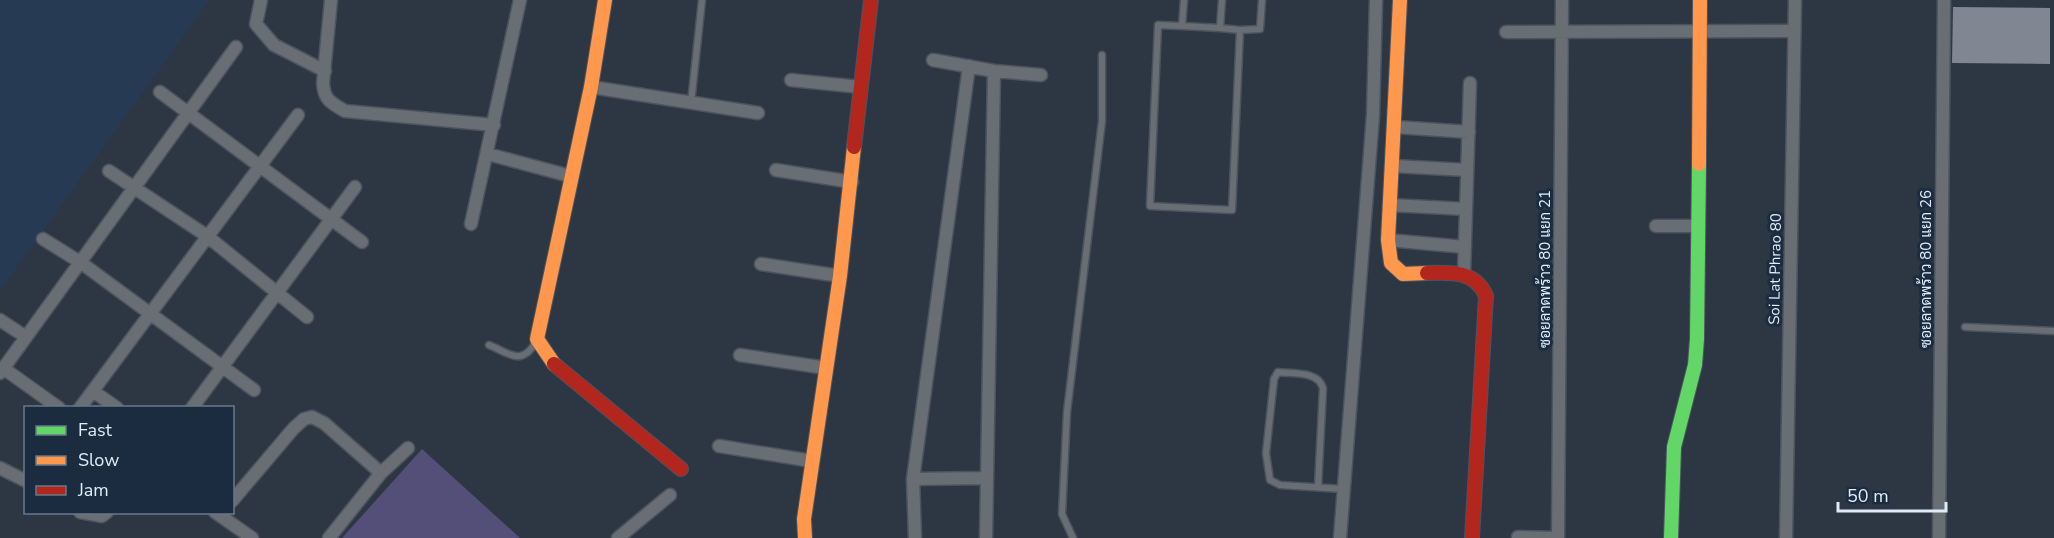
<svg xmlns="http://www.w3.org/2000/svg" width="2054" height="538" font-family="'Nunito Sans',Sarabun,sans-serif">
  <style>
    .built { fill: #263b53 }
    .green { fill: #544f79 }
    .building { fill: #818792 }
    .lines { fill: none; stroke-linecap: round; stroke-linejoin: round }
    .lane-casing { stroke: #4b545e; stroke-width: 9 }
    .street-casing { stroke: #4b545e; stroke-width: 15 }
    .fast-casing { stroke: #4b545e; stroke-width: 16 }
    .slow-casing { stroke: #4b545e; stroke-width: 16 }
    .jam-casing { stroke: #4b545e; stroke-width: 16 }
    .lane { stroke: #696e74; stroke-width: 6 }
    .street { stroke: #696e74; stroke-width: 12 }
    .fast { stroke: #63d668; stroke-width: 14 }
    .slow { stroke: #ff974d; stroke-width: 14 }
    .jam { stroke: #b3261e; stroke-width: 14 }
    .labels { text-anchor: middle; stroke-width: 6; stroke-linejoin: round; paint-order: stroke }
    .street-label { font-size: 15px; fill: #e0ebf8; stroke: #1b2c40 }
  </style>
  <rect width="100%" height="100%" fill="#2d3743"/>
  <!-- built -->
  <path class="built" d="M0,0H209L0,290Z"/>
  <!-- green -->
  <path class="green" d="M422,449L520,538H342Z"/>
  <!-- building -->
  <path class="building" d="M1953,7L2050,8V64L1952,63Z"/>
  <g class="lines">
    <!-- lane casing -->
    <g class="lane-casing">
      <path id="lane" d="M1184,0L1182,26L1158,25L1150,206L1232,210L1240,30L1260,29L1262,0
        M1222,0L1220,28L1240,30
        M1182,26L1220,28
        M691,103L702,0
        M1965,327L2054,331
        M489,345C509,353 521,367 536,342
        M1318,487L1323,388C1318,371 1294,374 1278,372L1274,379L1266,453L1270,480L1280,485L1343,489
        M1073,538L1062,514L1067,412L1102,121V55"/>
    </g>
    <!-- street casing -->
    <g class="street-casing">
      <path id="street" d="M261,0L256,24L274,45L325,71
        M331,0L323,83C324,100 331,103 345,111L494,125
        M1506,32L1794,31
        M933,60L994,71L986,538
        M994,71L1041,75
        M791,80L860,87
        M591,87L758,113
        M160,92L362,242
        M1396,127L1469,132
        M488,154L570,176
        M1393,166L1467,170
        M776,170L852,182
        M109,171L207,236L307,317
        M1389,205L1466,209
        M471,224L520,0
        M1656,226H1698
        M43,239L80,262L254,390
        M1388,240L1465,247
        M761,264L840,276
        M1464,274L1470,83
        M0,320L26,337
        M740,355L826,368
        M3,368L59,408
        M0,373L236,47
        M93,391L117,408
        M80,408L298,115
        M192,408L355,187
        M719,446L812,461
        M0,468L26,481
        M913,479L985,478
        M232,501L293,429L304,419L312,417L324,423L381,473
        M80,512L102,516L107,512
        M215,512L252,538
        M1518,537L1558,538
        M329,538L381,473L408,448
        M618,538L670,495
        M915,538L913,479L969,66
        M1340,538L1373,115L1376,0
        M1558,538L1562,0
        M1786,538L1795,0
        M1939,538L1944,0"/>
    </g>
    <!-- fast casing -->
    <g class="fast-casing">
      <path id="fast" d="M1671,538L1674,447L1695,365L1697,339L1699,164"/>
    </g>
    <!-- slow casing -->
    <g class="slow-casing">
      <path id="slow" d="M1400,0L1388,240L1391,263L1403,274L1427,273
        M1699,164L1700,0
        M554,364L537,339L591,87L605,0
        M805,538L804,519L840,276L854,147"/>
    </g>
    <!-- jam casing -->
    <g class="jam-casing">
      <path id="jam" d="M854,147L871,0
        M1427,273C1451,272 1476,271 1486,296L1472,538
        M554,364L681,469"/>
    </g>
    <!-- lane -->
    <use href="#lane" class="lane"/>
    <!-- street -->
    <use href="#street" class="street"/>
    <!-- fast -->
    <use href="#fast" class="fast"/>
    <!-- slow -->
    <use href="#slow" class="slow"/>
    <!-- jam -->
    <use href="#jam" class="jam"/>
  </g>
  <g class="labels">
    <!-- street labels -->
    <g class="street-label">
      <text transform="translate(1545 269) rotate(-90)" y="5">ซอยลาดพร้าว 80 แยก 21</text>
      <text transform="translate(1775 269) rotate(-89)" y="5">Soi Lat Phrao 80</text>
      <text transform="translate(1926 269) rotate(-90)" y="5">ซอยลาดพร้าว 80 แยก 26</text>
    </g>
  </g>
  <!-- legend -->
  <rect x="24" y="406" width="210" height="108" fill="#1b2c40" stroke="#6a788a" stroke-width="1.5"/>
  <rect x="36" y="426" width="30" height="9" fill="#63d668" stroke="#6a788a" stroke-width="1.5"/>
  <text x="78" y="436" font-size="18" fill="#e0ebf8">Fast</text>
  <rect x="36" y="456" width="30" height="9" fill="#ff974d" stroke="#6a788a" stroke-width="1.5"/>
  <text x="78" y="466" font-size="18" fill="#e0ebf8">Slow</text>
  <rect x="36" y="486" width="30" height="9" fill="#b3261e" stroke="#6a788a" stroke-width="1.5"/>
  <text x="78" y="496" font-size="18" fill="#e0ebf8">Jam</text>
  <!-- scale -->
  <path d="M1838 502v9h108v-9" fill="none" stroke="#e0ebf8" stroke-width="3"/>
  <text x="1847" y="502" font-size="18" fill="#e0ebf8" stroke="#1b2c40" stroke-width="4.5" paint-order="stroke">50 m</text>
</svg>
